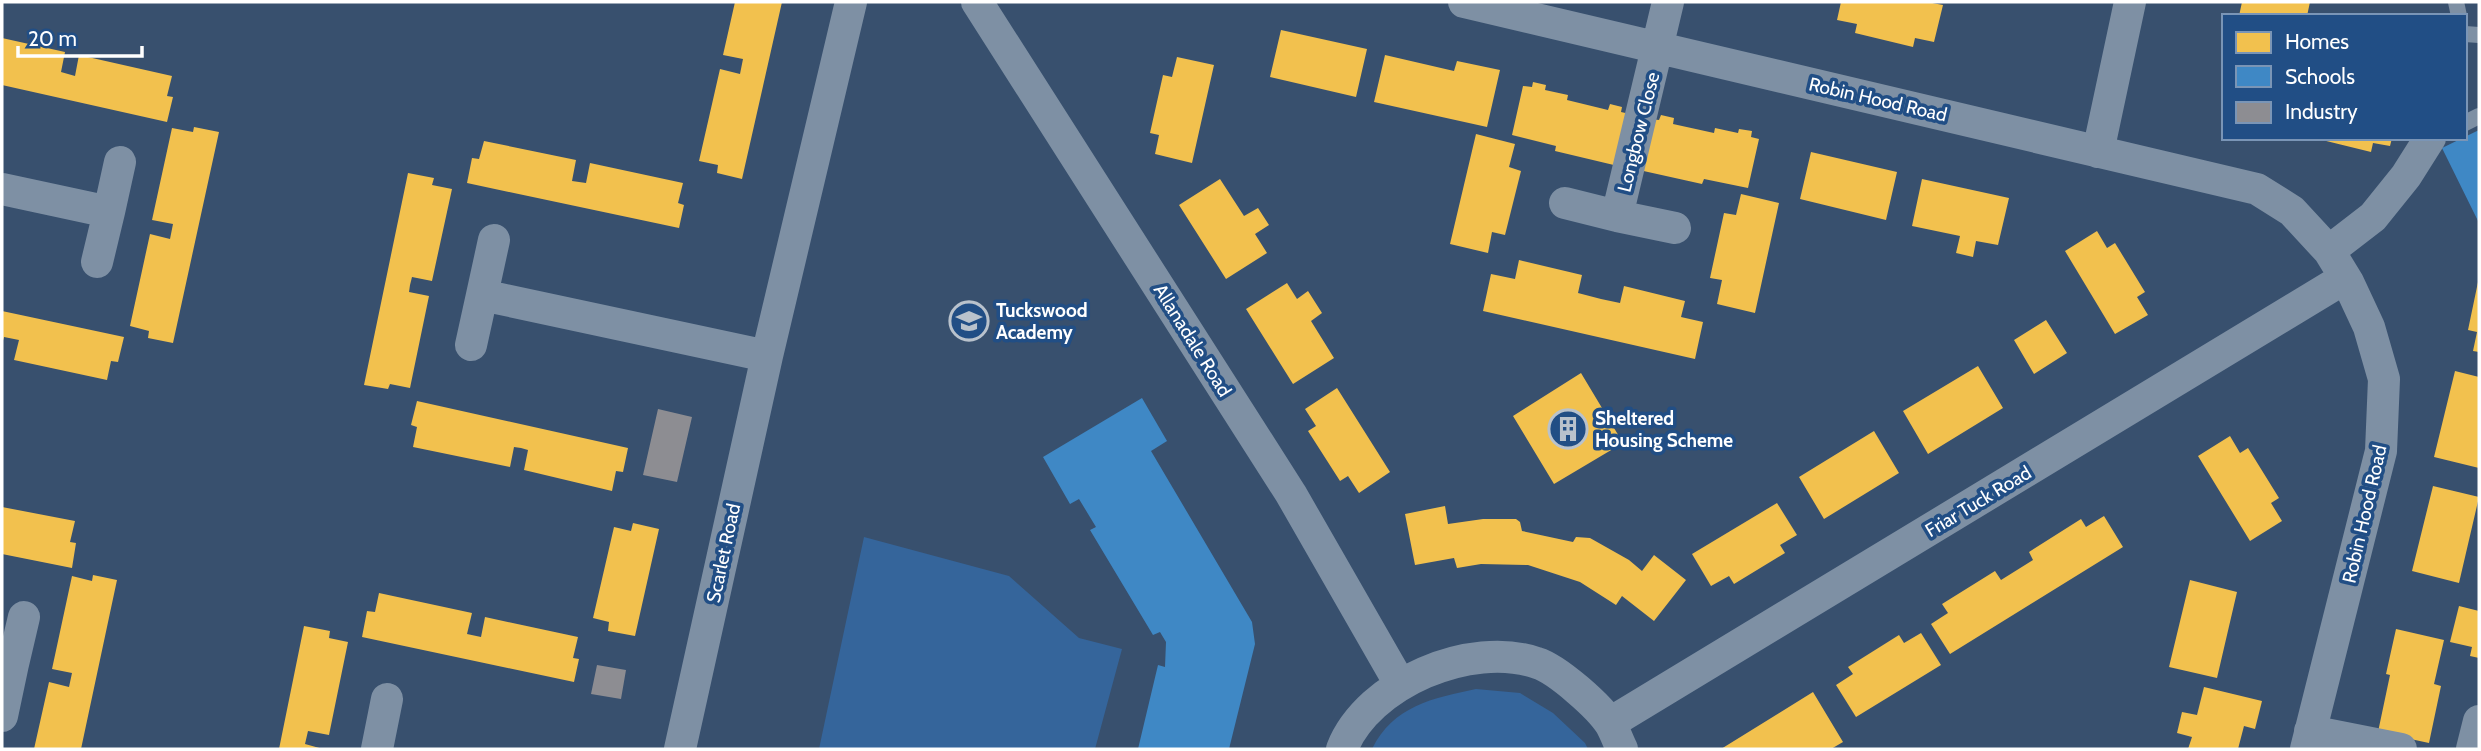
<svg xmlns="http://www.w3.org/2000/svg" width="2481" height="751" font-family="Cabin,sans-serif">
  <style>
    .green { fill: #35659b }
    .homes { fill: #f2c14e }
    .schools { fill: #3f88c5 }
    .industry { fill: #8d8d92 }
    .lines { fill: none; stroke-linecap: round; stroke-linejoin: round }
    .lane { stroke: #7e90a4; stroke-width: 16 }
    .street { stroke: #7e90a4; stroke-width: 32 }
    .labels { text-anchor: middle; stroke-width: 7; stroke-linejoin: round; paint-order: stroke }
    .street-label { font-size: 19px; fill: #fff; stroke: #214e85 }
    .poi-label { font-size: 19px; font-weight: bold; fill: #fff; stroke: #214e85; text-anchor: start }
  </style>
  <rect width="100%" height="100%" fill="#38506e"/>
  <!-- green -->
  <path class="green" d="M864,537L1009,576L1079,638L1122,649L1095,749H819Z
    M1476,689L1520,693L1553,713L1585,743L1588,749H1372C1393,706 1433,698 1476,689Z"/>
  <!-- homes -->
  <path class="homes" d="M735,2H782L742,179L717,173L718,165L699,161L720,69L740,74L743,59L723,55Z
    M1841,2H1927L1943,5L1934,42L1915,38L1913,47L1855,33L1857,24L1837,20Z
    M2242,2H2310L2307,16H2239Z
    M1281,30L1367,49L1356,97L1270,77Z
    M2,38L65,52L61,72L75,76L79,55L172,76L167,96L173,97L167,122L2,85Z
    M1385,55L1454,71L1457,61L1500,70L1487,127L1374,102Z
    M1177,57L1214,65L1192,163L1155,154L1159,135L1150,133L1163,75L1172,77Z
    M1533,82L1546,85L1545,90L1568,95L1567,100L1608,110L1610,104L1622,107L1621,112L1630,114L1618,166L1555,151L1556,146L1512,135L1523,86L1532,87Z
    M1661,115L1674,118L1673,124L1714,133L1715,128L1738,133L1739,129L1752,131L1751,137L1759,139L1748,188L1704,179L1702,184L1639,170L1651,119L1659,120Z
    M194,127L219,132L173,343L148,338L149,331L130,326L150,234L170,239L173,224L152,220L172,128L193,132Z
    M1476,134L1515,144L1509,167L1521,171L1505,235L1492,232L1488,253L1450,244Z
    M2314,138H2392L2390,146L2373,143L2371,152Z
    M484,141L576,160L572,181L586,183L590,163L683,183L678,203L684,205L679,228L467,183L472,158L479,159Z
    M1811,152L1897,172L1886,220L1800,199Z
    M408,173L434,178L432,185L452,189L432,281L412,277L410,285L409,292L429,296L410,388L390,384L388,389L364,385Z
    M1220,179L1244,216L1258,208L1269,225L1255,234L1267,253L1226,279L1179,205Z
    M1922,179L2009,198L1998,245L1976,241L1973,257L1956,253L1960,236L1912,226Z
    M1741,194L1779,203L1755,313L1717,304L1722,280L1710,278L1724,213L1736,215Z
    M2097,231L2107,248L2115,243L2145,292L2137,297L2148,315L2115,334L2065,251Z
    M1519,260L1582,275L1578,293L1601,299L1620,303L1624,286L1685,301L1681,317L1703,322L1695,359L1483,311L1491,274L1515,279Z
    M2478,282L2479,283V352L2473,351L2477,332L2468,330Z
    M1287,283L1297,299L1308,291L1322,313L1311,321L1334,358L1293,384L1246,309Z
    M2,311L124,337L118,362L111,361L107,380L14,360L19,340L4,337L2,344Z
    M2046,320L2067,353L2034,374L2014,340Z
    M1978,366L2003,408L1928,454L1903,411Z
    M2455,371L2479,377V468L2434,457Z
    M1581,373L1623,443L1554,484L1513,416Z
    M1337,388L1390,472L1359,493L1348,476L1340,481L1308,431L1316,426L1305,409Z
    M417,401L628,448L623,472L616,471L612,491L524,470L528,450L521,448L514,447L510,467L413,447L417,427L411,425Z
    M1874,431L1899,473L1824,519L1799,477Z
    M2230,436L2240,453L2248,448L2279,498L2271,503L2282,521L2250,541L2198,456Z
    M2433,486L2479,497L2459,583L2412,571Z
    M1777,503L1797,535L1780,545L1785,553L1734,584L1729,576L1711,586L1692,554Z
    M1445,506L1448,524L1483,519H1516L1520,522L1522,531L1573,542L1576,537L1590,538L1629,560L1642,571L1654,555L1686,580L1654,621L1622,596L1616,605L1580,582L1528,565L1481,564L1457,568L1454,558L1415,565L1405,514Z
    M2,507L75,521L70,542L76,543L72,568L2,554Z
    M2104,516L2123,547L1950,654L1931,624L1948,613L1942,604L1995,571L2001,580L2033,560L2029,552L2081,519L2086,527Z
    M633,523L659,529L635,636L608,631L609,622L593,618L614,527L631,531Z
    M93,575L117,580L81,749H34L49,682L69,687L72,673L52,669L72,576L92,581Z
    M2190,580L2237,592L2217,678L2169,667Z
    M379,593L472,613L467,634L481,637L485,617L578,637L573,658L579,659L574,682L362,637L367,611L375,612Z
    M2459,606L2479,611V658L2470,656L2472,647L2450,642Z
    M304,626L330,631L329,638L348,642L329,735L308,731L305,744L323,749H279Z
    M2396,629L2444,640L2434,684L2441,686L2429,743L2378,732L2390,675L2386,674Z
    M1921,633L1941,665L1856,717L1836,685L1853,674L1848,667L1899,635L1904,643Z
    M2204,687L2262,701L2255,729L2244,726L2238,749H2188L2192,737L2177,733L2182,712L2197,715Z
    M1813,692L1843,742L1831,749H1721Z"/>
  <!-- schools -->
  <path class="schools" d="M2479,130V223L2442,148Z
    M1142,398L1167,441L1151,451L1252,622L1255,644L1229,749H1138L1158,665L1165,667L1166,642L1160,632L1153,635L1090,530L1096,527L1079,499L1070,504L1043,457Z"/>
  <!-- industry -->
  <path class="industry" d="M658,409L692,417L677,482L643,475Z
    M597,665L626,670L621,699L591,694Z"/>
  <g class="lines">
    <!-- lane -->
    <path class="lane" d="M2456,2L2459,16
      M2465,34L2479,35
      M2465,123L2479,116"/>
    <!-- street -->
    <path class="street" d="M977,2L1291,494L1400,684
      M1464,2L2257,189L2292,211L2329,251L2348,282L2369,327L2384,379L2381,451L2306,749
      M1668,2L1617,216L1675,228
      M2098,152L2130,2
      M2,189L109,212L97,262
      M1565,203L1617,216
      M109,212L120,162
      M2329,251L2373,217L2406,176L2430,138
      M482,295L494,240
      M471,345L482,295L767,356
      M2,662L13,664L2,716
      M13,664L24,617
      M1610,723L2345,278
      M2310,731L2401,749
      M377,749L387,699
      M680,749L767,356L851,2
      M1342,749C1368,683 1471,640 1537,663C1557,669 1600,707 1611,725C1615,732 1618,741 1622,749
      M2472,749L2479,721"/>
  </g>
  <!-- icons -->
  <defs>
    <g id="school-ring" transform="scale(2.0125)"><circle r="9.5" fill="#214e85" stroke="#b9c2cc" stroke-width="1.5"/><path d="M0-5L7-2L0 1L-7-2ZM-4 1L0 2.5L4 1V4Q0 6-4 4Z" fill="#b9c2cc"/></g>
    <g id="building-ring" transform="scale(2.0125)"><circle r="9.5" fill="#214e85" stroke="#b9c2cc" stroke-width="1.5"/><path d="M-4-6H4V6H1V3H-1V6H-4ZM-2.5-4.3h1.7v1.8h-1.7ZM.8-4.3h1.7v1.8H.8ZM-2.5-1h1.7V.8h-1.7ZM.8-1h1.7V.8H.8Z" fill="#b9c2cc"/></g>
  </defs>
  <g fill-rule="evenodd">
    <use href="#school-ring" x="969" y="321"/>
    <use href="#building-ring" x="1568" y="429"/>
  </g>
  <g class="labels">
    <!-- street labels -->
    <g class="street-label">
      <text transform="translate(1878 99) rotate(13)" y="7">Robin Hood Road</text>
      <text transform="translate(1638 132) rotate(-76)" y="7">Longbow Close</text>
      <text transform="translate(1193 340) rotate(58)" y="7">Allanadale Road</text>
      <text transform="translate(1978 501) rotate(-31)" y="7">Friar Tuck Road</text>
      <text transform="translate(2364 514) rotate(-77)" y="7">Robin Hood Road</text>
      <text transform="translate(723 553) rotate(-78)" y="7">Scarlet Road</text>
    </g>
    <!-- poi labels -->
    <g class="poi-label">
      <text x="996" y="317">Tuckswood<tspan x="996" dy="22">Academy</tspan></text>
      <text x="1595" y="425">Sheltered<tspan x="1595" dy="22">Housing Scheme</tspan></text>
    </g>
  </g>
  <!-- border -->
  <rect width="2481" height="751" fill="none" stroke="#ffffff" stroke-width="7"/>
  <!-- legend -->
  <rect x="2222" y="14" width="245" height="126" fill="#214e85" stroke="#7a95b6" stroke-width="2"/>
  <rect x="2236" y="32" width="35" height="21" fill="#f2c14e" stroke="#7a95b6" stroke-width="2"/>
  <text x="2285" y="49" font-size="21" fill="#ffffff">Homes</text>
  <rect x="2236" y="66" width="35" height="21" fill="#3f88c5" stroke="#7a95b6" stroke-width="2"/>
  <text x="2285" y="84" font-size="21" fill="#ffffff">Schools</text>
  <rect x="2236" y="102" width="35" height="21" fill="#8d8d92" stroke="#7a95b6" stroke-width="2"/>
  <text x="2285" y="119" font-size="21" fill="#ffffff">Industry</text>
  <!-- scale -->
  <path d="M18 46v10h124v-10" fill="none" stroke="#ffffff" stroke-width="3.5"/>
  <text x="28" y="46" font-size="21" fill="#ffffff" stroke="#214e85" stroke-width="5" paint-order="stroke">20 m</text>
</svg>
